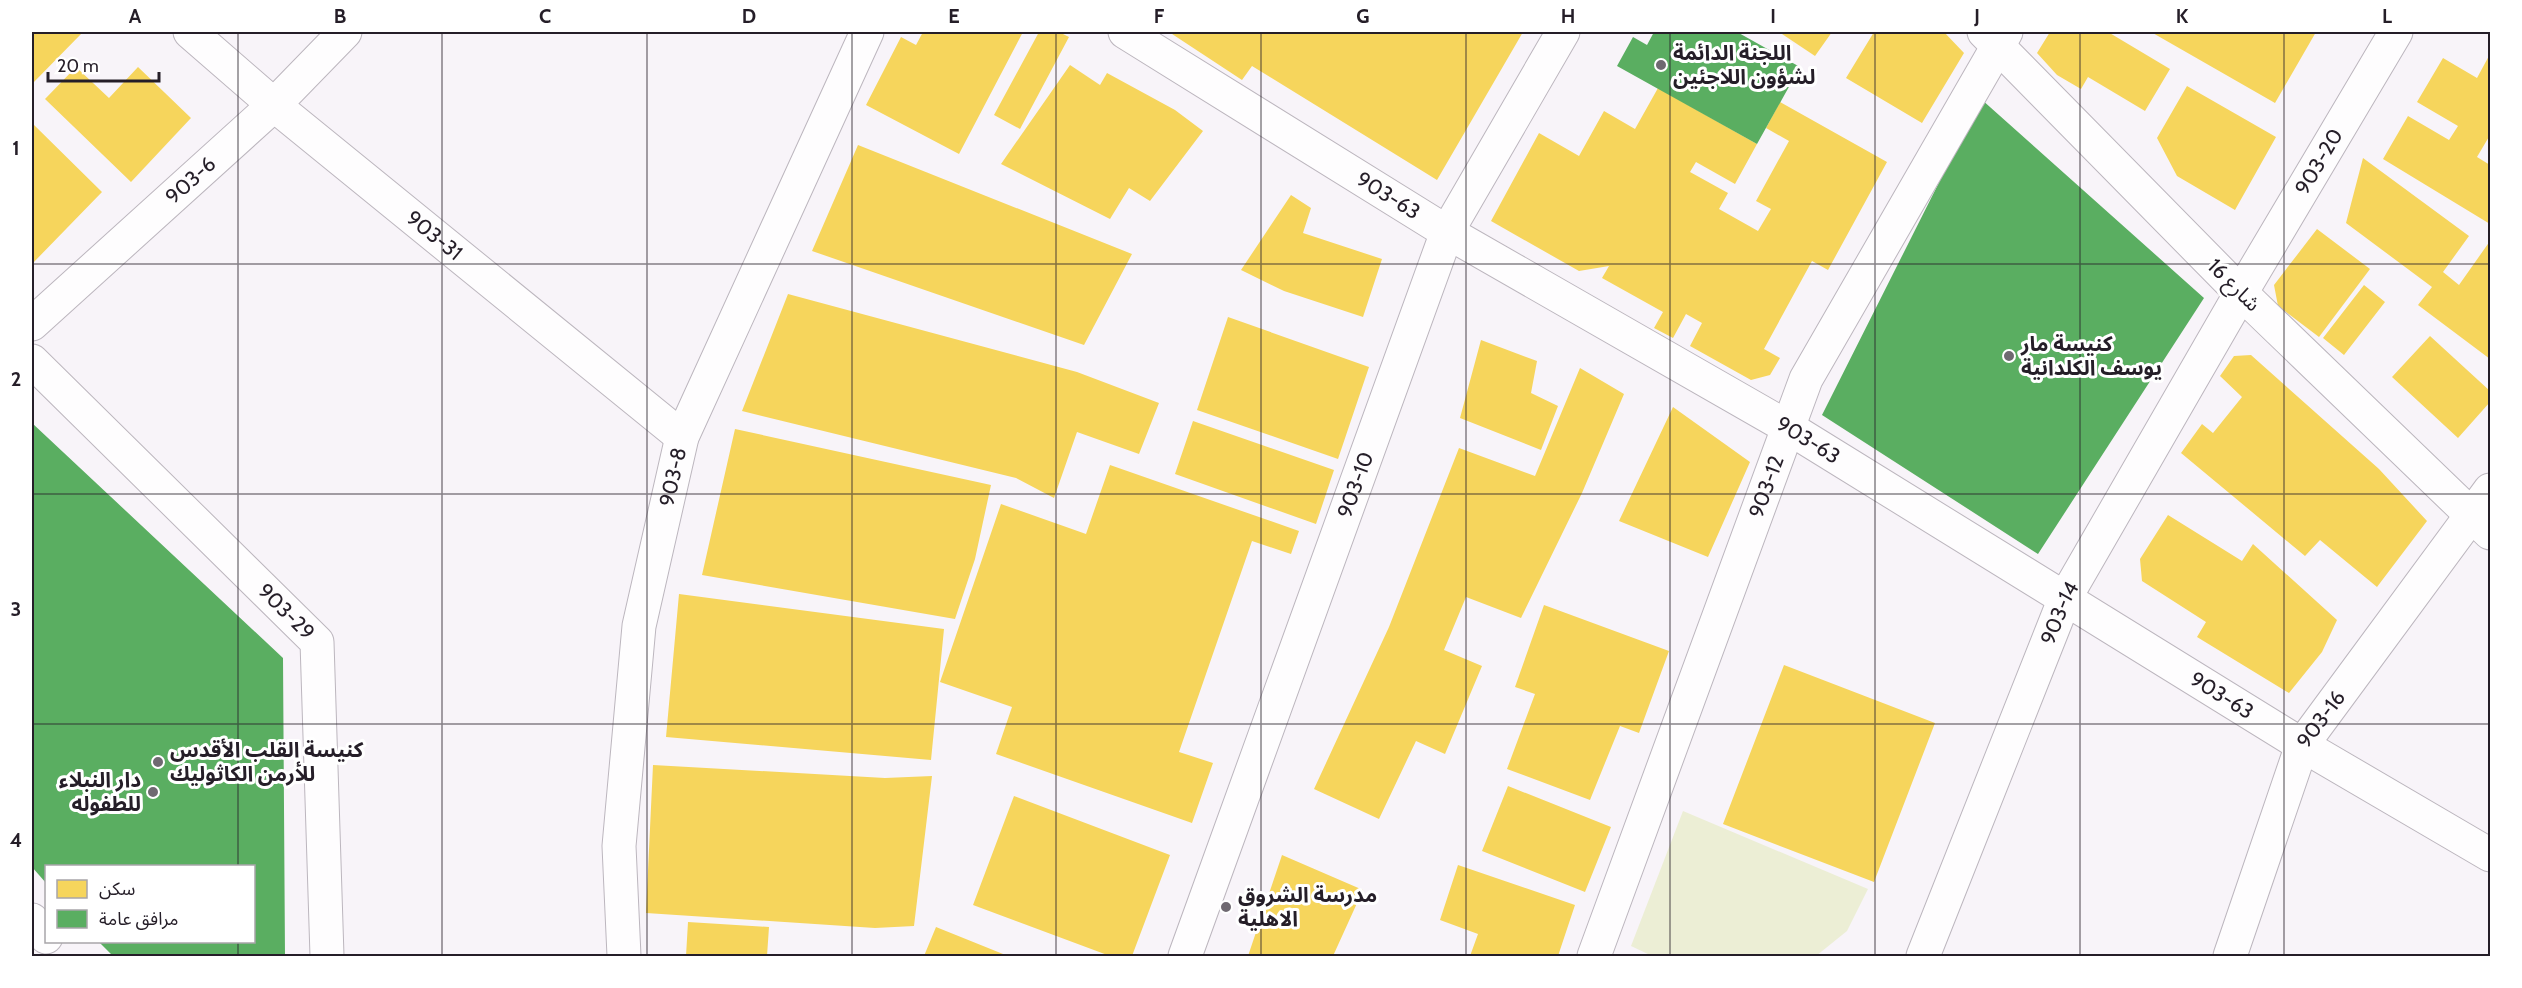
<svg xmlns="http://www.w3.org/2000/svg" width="2522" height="988" font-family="Cabin,'Noto Sans Arabic',sans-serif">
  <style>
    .green { fill: #eceed5 }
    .homes { fill: #f6d55c }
    .public { fill: #5aae61 }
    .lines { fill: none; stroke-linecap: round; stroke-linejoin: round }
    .street-casing { stroke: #bcb6be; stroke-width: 35 }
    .street { stroke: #fefdfe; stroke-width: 33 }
    .grid { fill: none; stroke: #251e28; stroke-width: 1.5; stroke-opacity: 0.55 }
    .poi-dot { fill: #6f6971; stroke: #fff; stroke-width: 2 }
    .labels { text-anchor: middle; stroke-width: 6; stroke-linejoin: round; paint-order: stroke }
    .poi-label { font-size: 21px; font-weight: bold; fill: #251e28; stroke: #fff; text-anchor: start }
    .street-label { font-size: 21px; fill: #251e28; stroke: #fff }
    .neatline { fill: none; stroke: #251e28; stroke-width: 2 }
    .grid-label { font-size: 20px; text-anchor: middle; font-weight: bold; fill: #251e28 }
  </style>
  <rect width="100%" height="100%" fill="#f8f4f9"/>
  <!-- green -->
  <path class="green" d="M1683,811L1868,889L1847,931L1816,956H1652L1631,946Z"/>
  <!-- homes -->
  <path class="homes" d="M32,32H83L32,84Z
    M923,32H1023L959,154L866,105L901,37L916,45Z
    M1039,32H1059L1069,37L1020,129L994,115Z
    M1169,32H1523L1437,180L1252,66L1242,80Z
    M1779,32H1832L1815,56Z
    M1874,32H1944L1964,53L1922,123L1846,78Z
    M2050,32H2108L2170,69L2145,111L2088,77L2081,89L2057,75L2037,53Z
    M2151,32H2316L2275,103Z
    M2490,54V135L2477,157L2490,165V224L2383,159L2408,116L2449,140L2458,126L2417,102L2443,58L2477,78Z
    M1070,65L1100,85L1107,73L1175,110L1203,131L1150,201L1129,188L1110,219L1001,164Z
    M76,67L109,98L138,67L191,118L131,182L45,99Z
    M2187,86L2276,137L2235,210L2177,176L2157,138Z
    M1658,88L1757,144L1735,184L1696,162L1690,172L1728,193L1719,209L1758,231L1771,209L1756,201L1789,141L1766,128L1780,102L1887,162L1828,270L1812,261L1764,349L1780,358L1770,375L1751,380L1690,346L1702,323L1686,314L1673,338L1654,328L1663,312L1602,278L1609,266L1579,271L1491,221L1539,133L1579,156L1604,111L1635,129Z
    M32,123L102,192L32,264Z
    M858,145L1132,254L1084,345L812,251Z
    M2363,158L2469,236L2443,272L2459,285L2490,241V359L2418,305L2432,287L2346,223Z
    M1291,195L1311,208L1303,233L1382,259L1363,317L1284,291L1241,270Z
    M2317,229L2370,269L2319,337L2278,306L2274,285Z
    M2364,285L2385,302L2344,355L2323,338Z
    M788,294L1077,372L1159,403L1139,454L1077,432L1054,498L1016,478L742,411Z
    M1228,317L1369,367L1338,459L1197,410Z
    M2430,336L2490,391V402L2458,438L2392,377Z
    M1481,340L1537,361L1531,393L1558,406L1541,450L1460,418Z
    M2251,355L2379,469L2427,521L2377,587L2320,540L2305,556L2181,453L2202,424L2213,433L2242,397L2220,376L2234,356Z
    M1580,368L1624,394L1582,493L1521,618L1466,597L1444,650L1482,666L1445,754L1416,741L1379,819L1314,789L1389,627L1459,448L1535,476Z
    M1673,407L1750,462L1708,557L1619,521Z
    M1193,421L1334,470L1316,524L1175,474Z
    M735,429L991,485L975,559L955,619L702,575Z
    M1110,465L1299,531L1291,554L1252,541L1179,752L1213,763L1192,823L996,754L1012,707L940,682L1001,504L1086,534Z
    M2168,515L2242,561L2253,544L2337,620L2322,652L2289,693L2197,637L2206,622L2142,581L2140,559Z
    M679,594L944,629L931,760L666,737Z
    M1544,605L1669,651L1639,733L1620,726L1590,800L1507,769L1535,694L1515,687Z
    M1784,665L1935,723L1874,882L1723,824Z
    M653,765L885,778L932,776L914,926L875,928L646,913Z
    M1508,786L1611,827L1585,892L1482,851Z
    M1014,796L1170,855L1132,956H1110L973,905Z
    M1282,855L1363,890L1333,956H1248Z
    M1458,865L1575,905L1558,956H1470L1478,934L1440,920Z
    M688,922L769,927L767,956H686Z
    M936,927L1008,956H924Z"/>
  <!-- public -->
  <path class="public" d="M1654,32H1737L1800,67L1757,144L1617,66L1633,37L1647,45Z
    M1981,99L2204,298L2038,554L1822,415Z
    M32,423L283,658L285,956H113L99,942H254V866H46V883L32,867Z"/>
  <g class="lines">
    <!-- street casing -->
    <g class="street-casing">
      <g id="street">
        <path id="s1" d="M190,32L274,105L682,437"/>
        <path id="s2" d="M1125,32L1447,232L1789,428L2302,745L2490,855"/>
        <path d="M1984,32L2241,293L2490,533"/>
        <path id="s3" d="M32,324L274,105L345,32"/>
        <path id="s4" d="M32,361L317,642L327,956"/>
        <path d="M32,920L46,937"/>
        <path id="s5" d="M624,956L619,846L639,626L682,437L867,32"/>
        <path id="s6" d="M1185,956L1447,232L1563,32"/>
        <path id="s7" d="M1594,956L1806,379L2006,32"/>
        <path id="s8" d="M1923,956L2065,598L2241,293L2396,32"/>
        <path id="s9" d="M2230,956L2302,745L2490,490"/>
      </g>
    </g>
    <!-- street -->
    <use href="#street" class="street"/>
  </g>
  <!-- grid -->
  <path class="grid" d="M238,32V866M442,32V956M647,32V956M852,32V956M1056,32V956M1261,32V956M1466,32V956M1670,32V956M1875,32V956M2080,32V956M2284,32V956M32,264H2490M32,494H2490M32,724H2490M238,942V956"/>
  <!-- markers -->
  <g class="poi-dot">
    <circle cx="1661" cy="65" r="6"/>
    <circle cx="2009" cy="356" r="6"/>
    <circle cx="158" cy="762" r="6"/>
    <circle cx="153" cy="792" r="6"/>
    <circle cx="1226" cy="907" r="6"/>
  </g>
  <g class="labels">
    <!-- poi labels -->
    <g class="poi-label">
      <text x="1673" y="60">اللجنة الدائمة<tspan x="1673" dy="24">لشؤون اللاجئين</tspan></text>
      <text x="2021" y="351">كنيسة مار<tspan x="2021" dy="24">يوسف الكلدانية</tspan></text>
      <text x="170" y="757">كنيسة القلب الأقدس<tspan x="170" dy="24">للأرمن الكاثوليك</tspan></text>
      <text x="141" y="787" text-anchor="end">دار النبلاء<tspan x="141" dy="24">للطفوله</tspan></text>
      <text x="1238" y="902">مدرسة الشروق<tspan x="1238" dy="24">الاهلية</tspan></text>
    </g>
    <!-- street labels -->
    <g class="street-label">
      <text dy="7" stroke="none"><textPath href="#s8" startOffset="890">903-20</textPath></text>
      <text dy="7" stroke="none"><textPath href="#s3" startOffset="214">903-6</textPath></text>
      <text dy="7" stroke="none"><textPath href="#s2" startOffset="310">903-63</textPath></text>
      <text dy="7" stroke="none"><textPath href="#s1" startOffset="318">903-31</textPath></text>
      <text transform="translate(2234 285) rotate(45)" y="7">شارع 16</text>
      <text dy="7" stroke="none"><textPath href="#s2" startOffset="796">903-63</textPath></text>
      <text dy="7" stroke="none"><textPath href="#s5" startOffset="484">903-8</textPath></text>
      <text dy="7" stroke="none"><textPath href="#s6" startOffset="501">903-10</textPath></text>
      <text dy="7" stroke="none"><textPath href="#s7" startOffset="500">903-12</textPath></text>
      <text dy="7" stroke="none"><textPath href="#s4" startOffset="357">903-29</textPath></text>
      <text dy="7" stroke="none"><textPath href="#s8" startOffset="369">903-14</textPath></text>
      <text dy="7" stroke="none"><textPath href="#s2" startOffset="1282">903-63</textPath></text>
      <text dy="7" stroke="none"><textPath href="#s9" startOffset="255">903-16</textPath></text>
    </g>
  </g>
  <!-- border -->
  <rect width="2522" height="988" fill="none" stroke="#ffffff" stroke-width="66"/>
  <!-- legend -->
  <rect x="45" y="865" width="210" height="78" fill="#ffffff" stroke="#a8a5a9" stroke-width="1.5"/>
  <rect x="57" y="880" width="30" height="18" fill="#f6d55c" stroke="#a8a5a9" stroke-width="1.5"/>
  <text x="99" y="895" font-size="18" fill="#251e28">سكن</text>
  <rect x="57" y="910" width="30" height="18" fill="#5aae61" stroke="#a8a5a9" stroke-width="1.5"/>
  <text x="99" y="925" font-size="18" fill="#251e28">مرافق عامة</text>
  <!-- scale -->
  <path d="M48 72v9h111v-9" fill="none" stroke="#251e28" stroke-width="3"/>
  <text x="57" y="72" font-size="18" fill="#251e28" stroke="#ffffff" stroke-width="4.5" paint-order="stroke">20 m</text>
  <rect x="33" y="33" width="2456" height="922" class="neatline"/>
  <g class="grid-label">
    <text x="135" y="23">A</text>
    <text x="340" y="23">B</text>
    <text x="545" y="23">C</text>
    <text x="749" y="23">D</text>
    <text x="954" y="23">E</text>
    <text x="1159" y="23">F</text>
    <text x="1363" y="23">G</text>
    <text x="1568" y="23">H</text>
    <text x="1773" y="23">I</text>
    <text x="1977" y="23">J</text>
    <text x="2182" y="23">K</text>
    <text x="2387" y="23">L</text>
    <text x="16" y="155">1</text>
    <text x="16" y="386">2</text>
    <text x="16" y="616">3</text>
    <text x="16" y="847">4</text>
  </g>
</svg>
